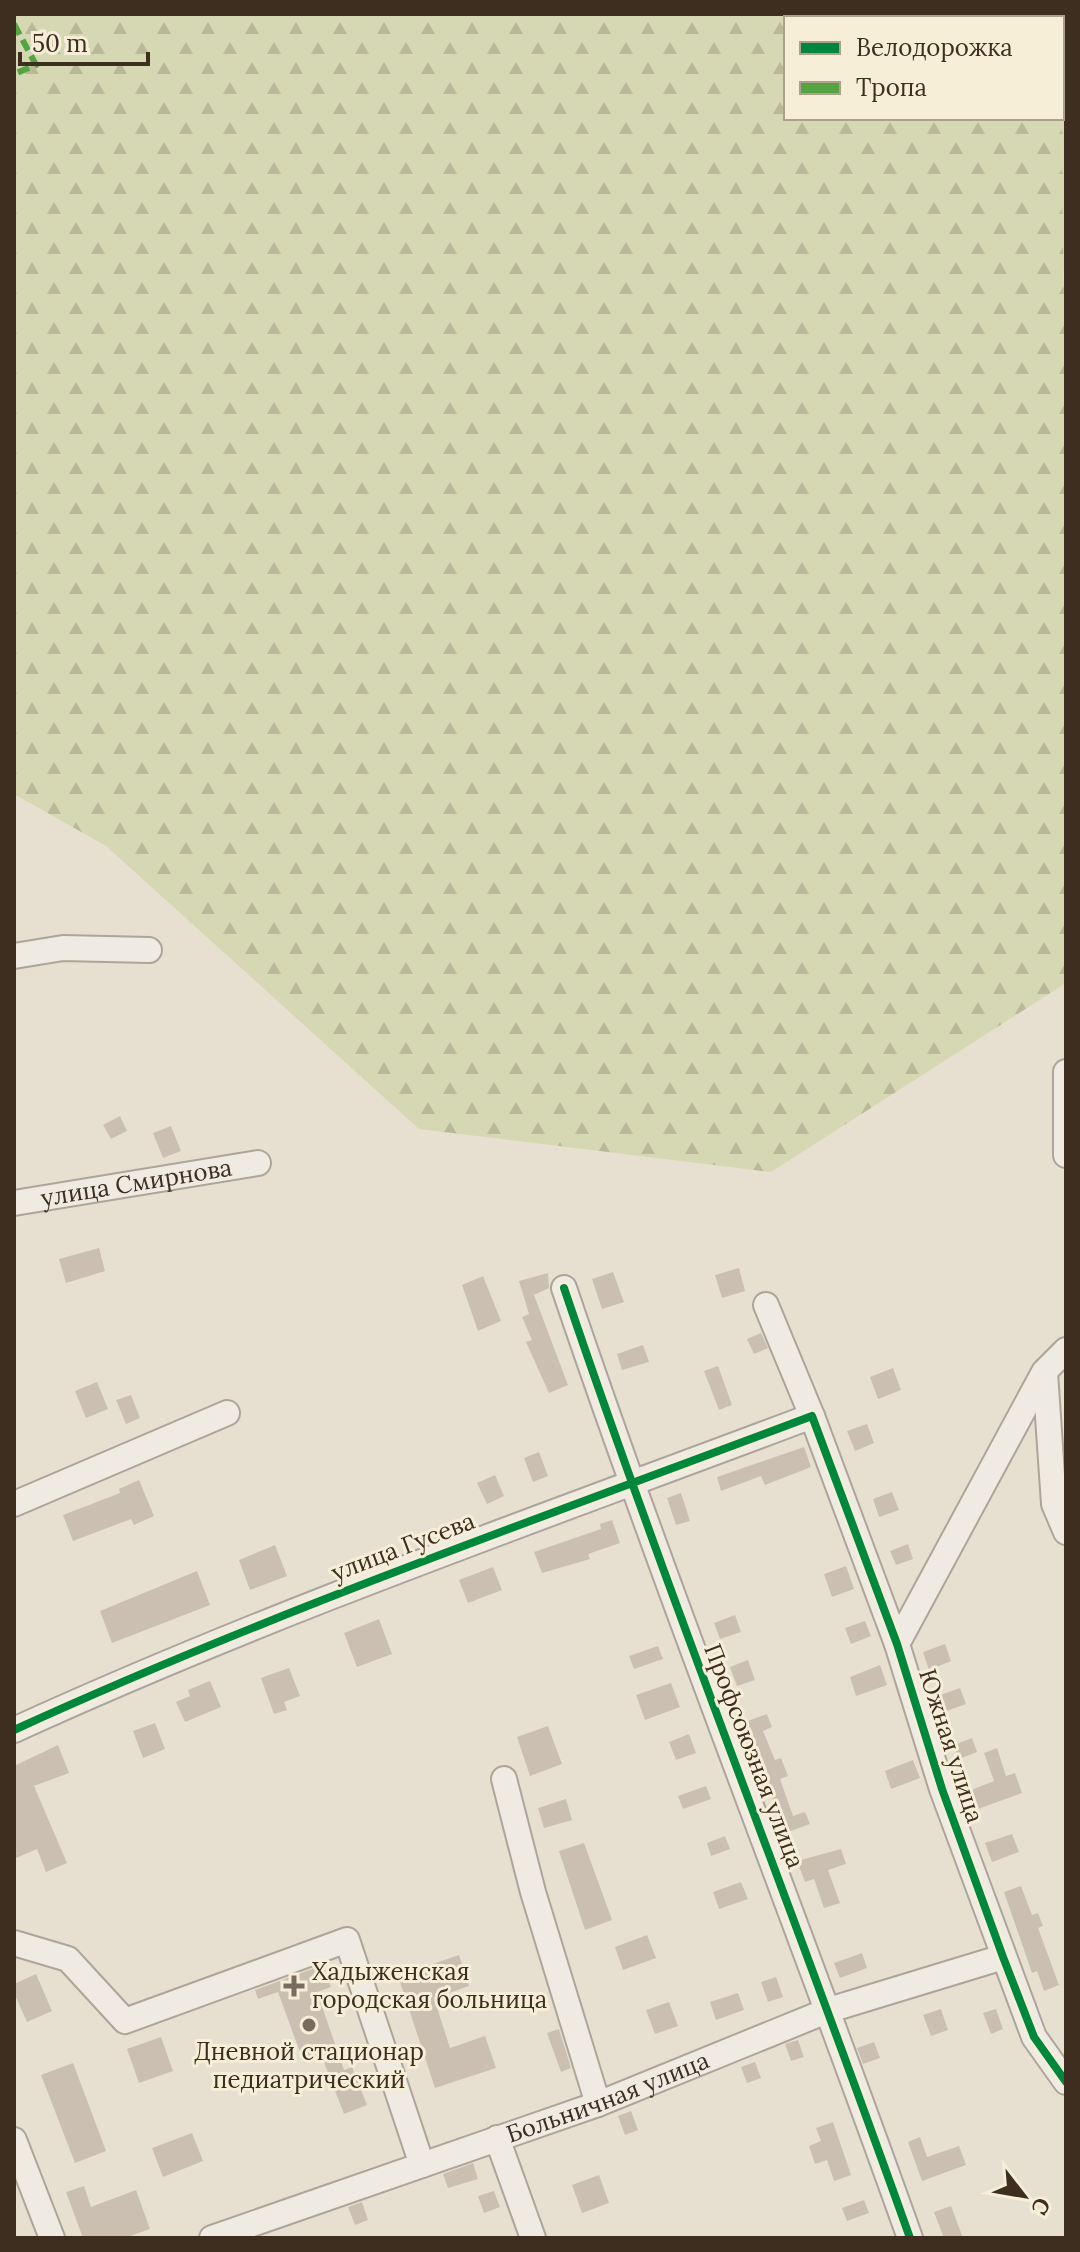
<svg xmlns="http://www.w3.org/2000/svg" width="1080" height="2252" font-family="Lora,serif">
  <style>
    .grass { fill: url(#grass-tufts) }
    .forest { fill: url(#forest-firs) }
    .building { fill: #cbbfb2 }
    .lines { fill: none; stroke-linecap: round; stroke-linejoin: round }
    .minor-casing { stroke: #ada599; stroke-width: 28 }
    .minor { stroke: #efebe3; stroke-width: 24 }
    .quiet { stroke: #54a441; stroke-width: 6; stroke-dasharray: 12 6; stroke-linecap: butt }
    .cycleway-casing { stroke: #f7eed8; stroke-width: 13 }
    .cycleway { stroke: #00873e; stroke-width: 8 }
    .poi-dot { fill: #786c5e; stroke: #f7eed8; stroke-width: 3 }
    .labels { text-anchor: middle; stroke-width: 6; stroke-linejoin: round; paint-order: stroke }
    .street-label { font-size: 24px; fill: #3d2e20; stroke: #f7eed8 }
    .poi-label { font-size: 24px; fill: #3d2e20; stroke: #f7eed8; text-anchor: start }
  </style>
  <defs>
    <pattern id="grass-tufts" width="24" height="20" patternUnits="userSpaceOnUse" patternTransform="scale(2)"><rect width="24" height="20" fill="#d6d7b3"/><path d="M3 7l-1-3M5 7V3M7 7l1-3M15 17l-1-3M17 17v-4M19 17l1-3" fill="none" stroke="#b9b99a"/></pattern>
    <pattern id="forest-firs" width="22" height="20" patternUnits="userSpaceOnUse" patternTransform="scale(2)"><rect width="22" height="20" fill="#d6d7b3"/><path d="M5 1l3.5 6h-7zM16 11l3.5 6h-7z" fill="#b9b99a"/></pattern>
  </defs>
  <rect width="100%" height="100%" fill="#e7e0d1"/>
  <!-- grass -->
  <path class="grass" d="M1060,14H1066V266L1063,271Z"/>
  <!-- forest -->
  <path class="forest" d="M14,14H1060V18H786V118H1061L1066,427V983L771,1172L419,1129L106,846L14,794Z"/>
  <!-- building -->
  <path class="building" d="M120,1116L127,1131L111,1139L103,1125Z
    M171,1126L181,1151L163,1158L153,1133Z
    M99,1248L105,1271L66,1283L59,1259Z
    M739,1268L745,1291L722,1298L715,1275Z
    M613,1272L624,1302L602,1309L592,1279Z
    M548,1273L549,1288L534,1295L568,1385L549,1393L526,1342L532,1340L522,1317L529,1314L519,1281Z
    M483,1276L501,1321L478,1331L462,1285Z
    M761,1333L768,1348L754,1354L747,1339Z
    M643,1345L649,1362L622,1370L617,1354Z
    M718,1366L732,1405L719,1410L704,1371Z
    M893,1368L901,1390L878,1399L870,1377Z
    M97,1382L108,1409L86,1418L75,1391Z
    M131,1395L140,1418L126,1424L116,1400Z
    M867,1424L874,1443L855,1451L847,1431Z
    M804,1447L811,1467L765,1485L761,1476L721,1491L717,1477Z
    M539,1452L548,1476L533,1482L524,1458Z
    M495,1475L504,1496L487,1504L477,1483Z
    M139,1480L154,1516L134,1525L131,1519L73,1541L63,1515L120,1493L119,1489Z
    M892,1492L899,1510L879,1517L873,1499Z
    M681,1493L690,1521L676,1525L667,1498Z
    M612,1520L620,1543L588,1554L590,1559L542,1573L534,1552L601,1529L600,1524Z
    M908,1544L913,1559L896,1565L890,1551Z
    M275,1545L287,1576L250,1590L239,1560Z
    M846,1566L854,1589L832,1597L824,1574Z
    M493,1567L502,1590L468,1603L459,1580Z
    M197,1571L210,1605L112,1643L100,1611Z
    M735,1615L741,1632L720,1639L714,1623Z
    M379,1619L392,1654L357,1667L344,1633Z
    M865,1621L871,1636L851,1644L845,1628Z
    M945,1644L951,1661L929,1670L923,1652Z
    M658,1646L663,1659L634,1669L629,1656Z
    M748,1660L755,1680L737,1686L730,1667Z
    M880,1665L887,1685L856,1696L850,1677Z
    M289,1668L300,1696L284,1702L287,1710L274,1714L261,1678Z
    M210,1681L221,1707L185,1722L176,1702L190,1696L188,1690Z
    M671,1683L680,1707L645,1720L636,1695Z
    M960,1688L966,1704L941,1713L935,1697Z
    M767,1714L772,1727L763,1731L775,1760L781,1758L788,1776L780,1779L793,1816L805,1812L810,1824L785,1833L745,1722Z
    M155,1723L165,1749L143,1758L133,1731Z
    M548,1726L562,1764L530,1776L517,1737Z
    M689,1734L696,1753L676,1760L669,1742Z
    M972,1738L977,1752L959,1759L954,1745Z
    M58,1745L69,1773L34,1786L67,1863L46,1872L37,1849L14,1859V1766Z
    M997,1748L1006,1776L1015,1773L1022,1793L978,1809L971,1790L994,1781L984,1753Z
    M913,1760L920,1778L891,1789L885,1771Z
    M706,1786L711,1799L683,1809L678,1796Z
    M566,1799L572,1820L544,1828L538,1808Z
    M1012,1834L1019,1852L992,1862L985,1843Z
    M725,1836L730,1849L711,1856L707,1843Z
    M584,1843L612,1920L585,1930L559,1851Z
    M841,1849L846,1864L828,1870L840,1903L824,1908L814,1879L805,1882L797,1861Z
    M741,1882L748,1899L719,1909L713,1892Z
    M1021,1886L1032,1915L1038,1913L1043,1926L1038,1928L1059,1985L1044,1991L1037,1971L1032,1973L1004,1892Z
    M647,1935L656,1958L623,1970L615,1947Z
    M862,1953L867,1968L840,1978L834,1963Z
    M459,1955L469,1986L434,1998L450,2048L485,2036L496,2068L435,2088L398,1976Z
    M323,1965L331,1987L317,1992L344,2070L352,2067L367,2105L344,2114L322,2057L304,2063L278,1992L258,1999L255,1990Z
    M36,1974L52,2011L27,2022L14,1993V1984Z
    M776,1977L783,1997L768,2002L761,1982Z
    M738,1993L744,2010L716,2020L710,2002Z
    M669,2002L678,2026L655,2034L646,2010Z
    M941,2009L948,2030L931,2036L923,2015Z
    M996,2009L1003,2029L991,2034L983,2013Z
    M559,2029L571,2068L561,2072L547,2033Z
    M161,2037L173,2071L139,2083L127,2049Z
    M798,2040L804,2057L791,2061L785,2044Z
    M874,2042L880,2058L863,2064L857,2048Z
    M755,2062L761,2078L747,2083L741,2067Z
    M73,2063L106,2151L75,2163L41,2075Z
    M631,2111L638,2130L625,2135L618,2116Z
    M833,2122L851,2175L834,2181L827,2160L815,2164L809,2146L821,2141L816,2128Z
    M192,2133L203,2161L163,2177L152,2148Z
    M920,2137L927,2157L959,2146L966,2165L922,2181L908,2142Z
    M473,2163L478,2179L448,2188L443,2174Z
    M599,2175L609,2203L582,2213L572,2185Z
    M84,2186L91,2207L136,2190L150,2229L125,2238H83L66,2192Z
    M494,2191L500,2207L484,2213L478,2196Z
    M864,2200L869,2213L847,2221L842,2208Z
    M362,2202L368,2220L355,2225L348,2207Z
    M951,2206L963,2238H944L934,2212Z"/>
  <g class="lines">
    <!-- minor casing -->
    <g class="minor-casing">
      <g id="minor">
        <path d="M14,956L63,948L149,950"/>
        <path d="M1066,1072V1155"/>
        <path id="s1" d="M14,1203L258,1163"/>
        <path d="M564,1288C672,1607 797,1920 910,2238"/>
        <path d="M766,1305L812,1416L897,1644L942,1789L1034,2037L1066,2082"/>
        <path d="M1045,1373L1054,1504L1066,1532"/>
        <path d="M14,1504L227,1413"/>
        <path d="M897,1644L1044,1372L1066,1350"/>
        <path d="M14,1730C274,1611 544,1517 812,1416"/>
        <path d="M504,1779L533,1892L598,2104"/>
        <path d="M14,1943L68,1959L125,2021L347,1940L422,2165"/>
        <path d="M497,2138L533,2238"/>
        <path d="M14,2140L52,2238"/>
        <path id="s2" d="M212,2238L598,2104L829,2010L1003,1957"/>
      </g>
    </g>
    <!-- minor -->
    <use href="#minor" class="minor"/>
    <!-- quiet -->
    <path class="quiet" d="M14,24L36,65L14,74"/>
    <!-- cycleway casing -->
    <g class="cycleway-casing">
      <path id="cycleway" d="M564,1288C672,1607 797,1920 910,2238
        M14,1730C274,1611 544,1517 812,1416L897,1644L942,1789L1003,1957L1034,2037L1066,2082"/>
    </g>
    <!-- cycleway -->
    <use href="#cycleway" class="cycleway"/>
  </g>
  <!-- markers -->
  <g class="poi-dot">
    <path d="M290 1974h8v8h8v8h-8v8h-8v-8h-8v-8h8z"/>
    <circle cx="309" cy="2025" r="8"/>
  </g>
  <g class="labels">
    <!-- street labels -->
    <g class="street-label">
      <text dy="8" stroke="none"><textPath href="#s1" startOffset="124">улица Смирнова</textPath></text>
      <text transform="translate(403 1547) rotate(-21)" y="8">улица Гусева</text>
      <text transform="translate(951 1746) rotate(72)" y="8">Южная улица</text>
      <text transform="translate(754 1756) rotate(69)" y="8">Профсоюзная улица</text>
      <text dy="8" stroke="none"><textPath href="#s2" startOffset="420">Больничная улица</textPath></text>
    </g>
    <!-- poi labels -->
    <g class="poi-label">
      <text x="312" y="1980">Хадыженская<tspan x="312" dy="28">городская больница</tspan></text>
      <text x="309" y="2060" text-anchor="middle">Дневной стационар<tspan x="309" dy="28">педиатрический</tspan></text>
    </g>
  </g>
  <!-- border -->
  <rect width="1080" height="2252" fill="none" stroke="#3d2e20" stroke-width="32"/>
  <!-- legend -->
  <rect x="784" y="16" width="280" height="104" fill="#f7eed8" stroke="#ada18e" stroke-width="2"/>
  <rect x="800" y="42" width="40" height="12" fill="#00873e" stroke="#ada18e" stroke-width="2"/>
  <text x="856" y="56" font-size="24" fill="#3d2e20">Велодорожка</text>
  <rect x="800" y="82" width="40" height="12" fill="#54a441" stroke="#ada18e" stroke-width="2"/>
  <text x="856" y="96" font-size="24" fill="#3d2e20">Тропа</text>
  <!-- north arrow -->
  <g transform="translate(1024 2196) rotate(121)" stroke="#f7eed8" stroke-width="6" paint-order="stroke">
  <path d="M0-6L14 30L0 20L-14 30Z" fill="#3d2e20"/>
  <text y="-12" font-size="22" font-weight="bold" text-anchor="middle" fill="#3d2e20">С</text>
  </g>
  <!-- scale -->
  <path d="M20 52v12h128v-12" fill="none" stroke="#3d2e20" stroke-width="4"/>
  <text x="32" y="52" font-size="24" fill="#3d2e20" stroke="#f7eed8" stroke-width="6" paint-order="stroke">50 m</text>
</svg>
